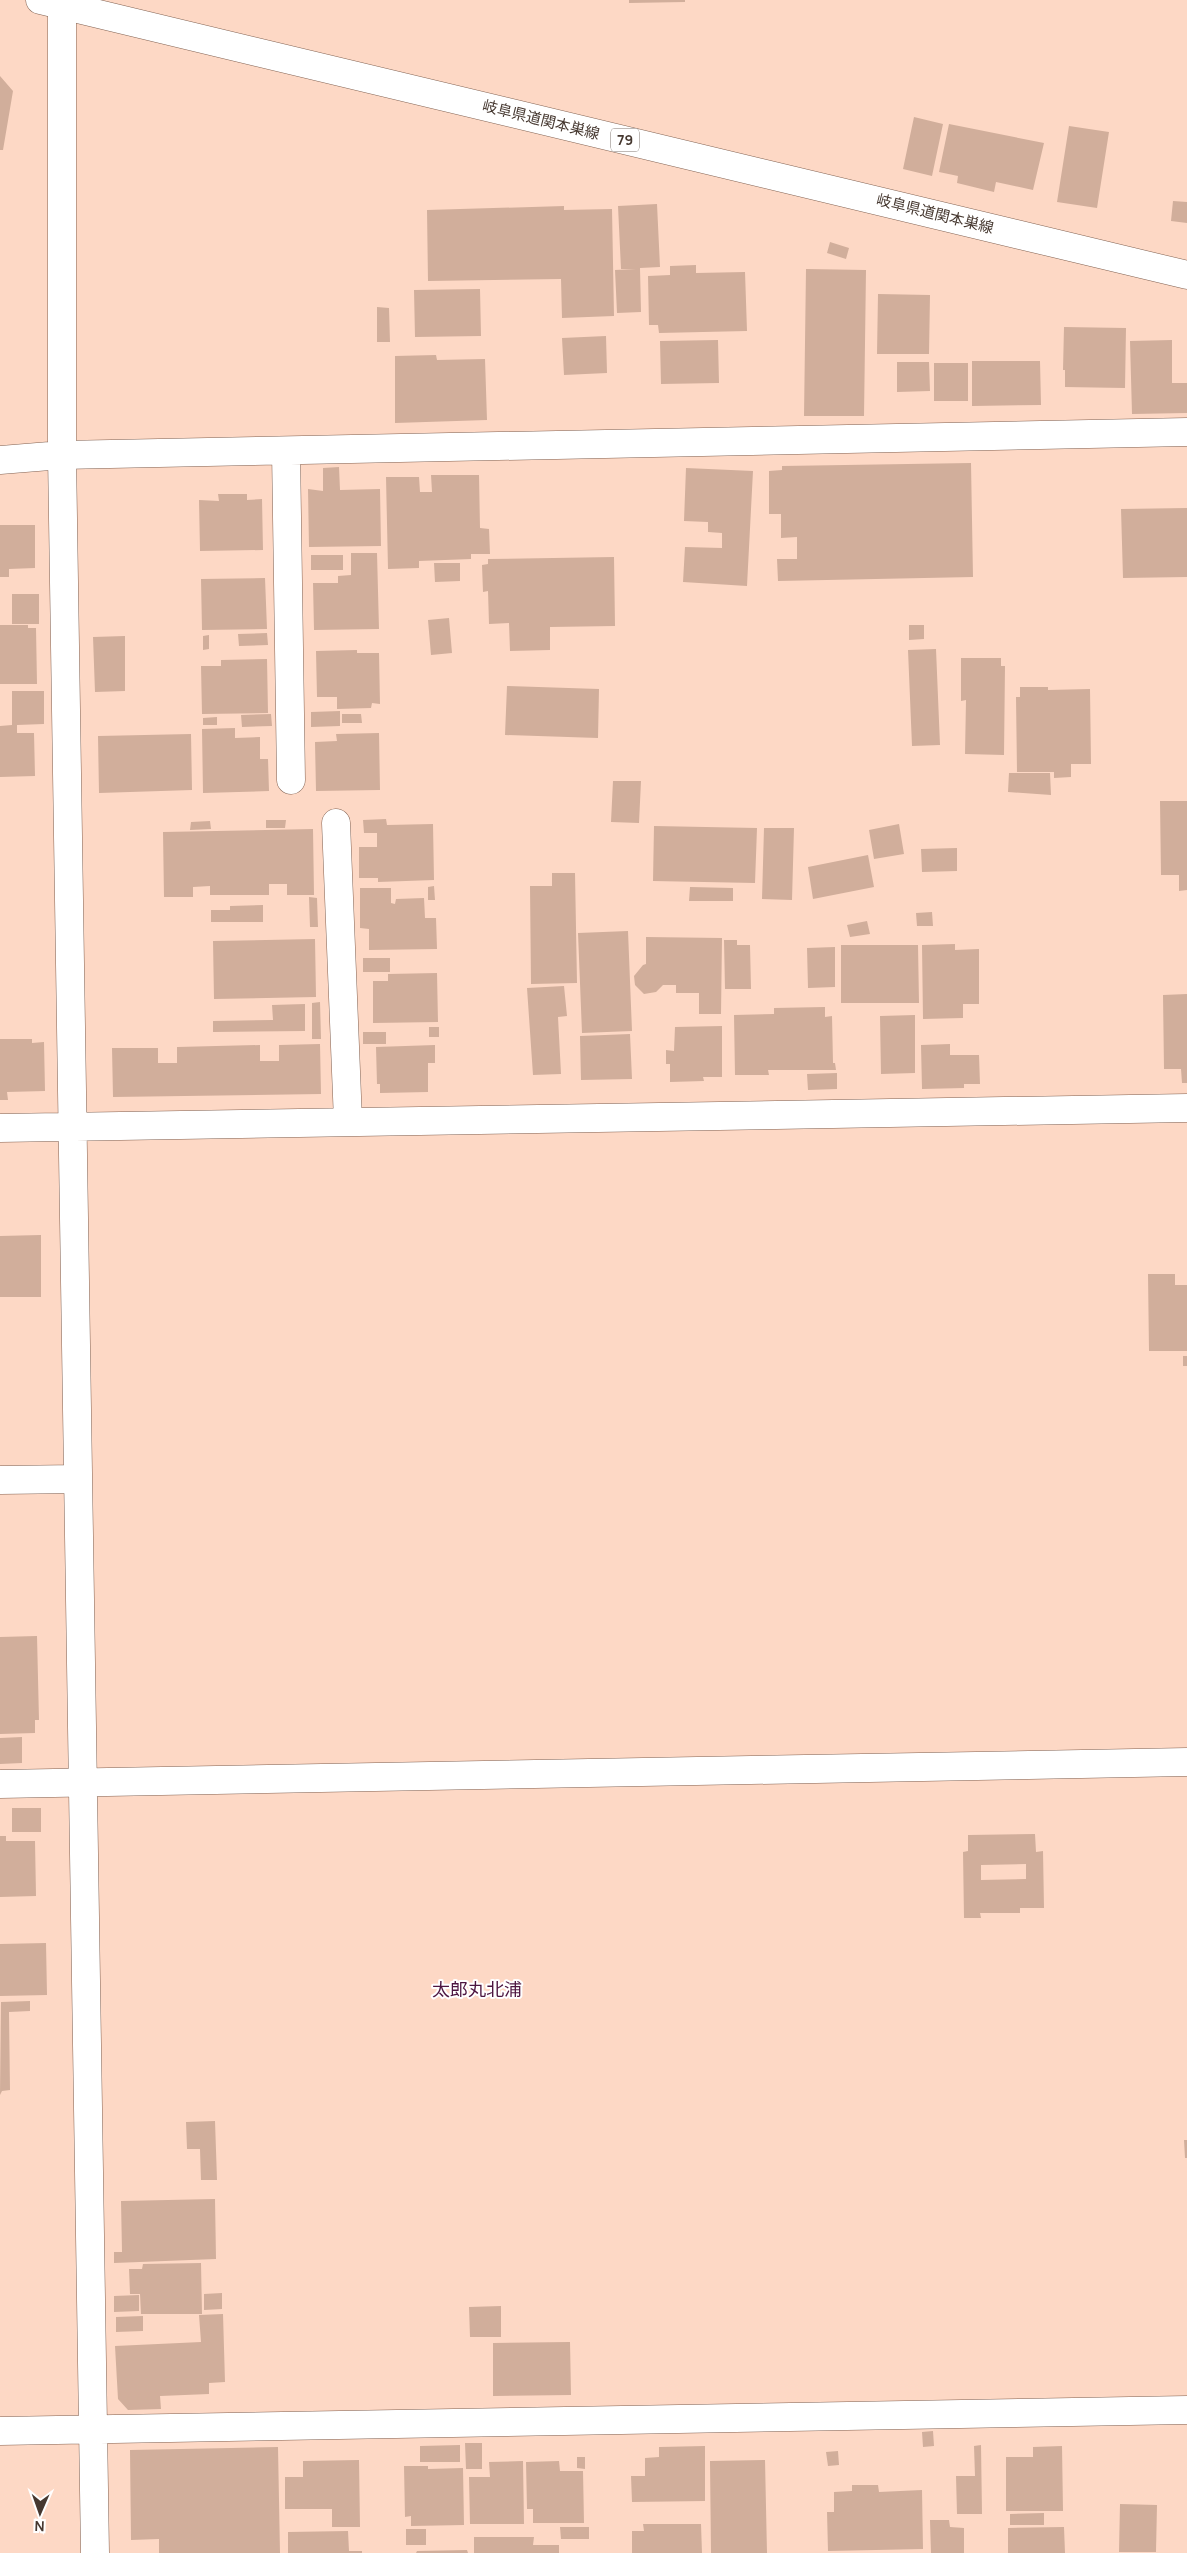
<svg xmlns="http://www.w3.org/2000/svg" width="1187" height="2553" font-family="Manrope,'Noto Sans JP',sans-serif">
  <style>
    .building { fill: #d1ae9b; fill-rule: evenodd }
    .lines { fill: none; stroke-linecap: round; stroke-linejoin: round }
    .minor-casing { stroke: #826252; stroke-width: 29 }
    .major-casing { stroke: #826252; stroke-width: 29 }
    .minor { stroke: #fff; stroke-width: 28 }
    .major { stroke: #fff; stroke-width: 28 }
    .labels { text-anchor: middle; stroke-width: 4; stroke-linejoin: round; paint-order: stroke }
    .shield { fill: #fff; stroke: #7e746e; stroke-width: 1 }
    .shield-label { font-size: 14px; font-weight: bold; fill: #463830 }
    .street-label { font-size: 15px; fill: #463830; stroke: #fff }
    .quarter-label { font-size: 18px; fill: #4c1540; stroke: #fff }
  </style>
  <rect width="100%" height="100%" fill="#fdd8c5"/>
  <!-- building -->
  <path class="building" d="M629,0H685V2L629,3Z
    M0,76L13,91L3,150H0Z
    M914,117L943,124L932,176L903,169Z
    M949,124L1044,143L1033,190L996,182L994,192L957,183L958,176L939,172Z
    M1069,126L1109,132L1097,208L1057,202Z
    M1173,201L1187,202V223L1171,221Z
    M657,204L660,267L640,268L641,312L617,313L615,270L636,269H621L618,206Z
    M564,206V210L612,209L614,316L562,318L561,279L428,281L427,210Z
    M830,242L849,248L846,259L827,253Z
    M696,265V273L745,272L747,331L659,333L658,325H649L648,276L670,275V266Z
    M806,269L866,270L864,416H804Z
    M480,289L481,336L415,337L414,290Z
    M878,294L930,295L929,354H877Z
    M377,307L389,308L390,342H377Z
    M1064,327L1126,328L1125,388L1065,387V370H1063Z
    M606,336L607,373L564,375L562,338Z
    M718,340L719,383L661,384L660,341Z
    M1172,340V383H1187V413L1132,414L1130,341Z
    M436,355L437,360L485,359L487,420L395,423V356Z
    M972,361H1040L1041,405L972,406Z
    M897,362H929L930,391L897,392Z
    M934,363H968V401H934Z
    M971,463L973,577L778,581L777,559H797V537L781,538V514H769V471L782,470V466Z
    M339,467L340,490L380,489L381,546L309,547L308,489L323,491V468Z
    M686,468L753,471L747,586L683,582L685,547L722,548V533L708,532V522L684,521Z
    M431,475H479L480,528L489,529L490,554H471V559L419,561V568L388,569L386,477H419L420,492H432Z
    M218,494H247V500L262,499L263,550L200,551L199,500L219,501Z
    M1187,508V577L1123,578L1121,509Z
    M0,525H35V568L9,569V577H0Z
    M351,553H377L379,629L314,630L313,583H338V576L351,575Z
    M311,555H343V570H311Z
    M614,557L615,626L550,627V650L510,651L509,623L489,624L488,591L483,592L482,565L488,564V559Z
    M434,563H460V581L435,582Z
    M265,578L267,629L202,630L201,579Z
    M12,594H39V624H12Z
    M449,618L452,653L431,655L428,620Z
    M0,625H28V628H36L37,684H0Z
    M909,625H924V639L909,640Z
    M267,633L268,645L239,646L238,634Z
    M209,635V649L203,650V636Z
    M125,636V691L95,692L93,637Z
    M936,649L940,745L912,746L908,650Z
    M357,650V653H379L380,704L372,703L371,708L337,709V697H317L316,651Z
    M961,658H1001V666H1005L1004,755L965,754L966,700L961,701Z
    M267,659L268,713L202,714L201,666H221V660Z
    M507,686L599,689L598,738L505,735Z
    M1020,687H1048V690L1090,689L1091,764H1071V777L1054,778V772H1017L1016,697H1020Z
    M12,691H44V724L17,725V733H34L35,776L0,777V726L12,725Z
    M340,711V726L311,727V712Z
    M271,714L272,726L242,727L241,715Z
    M342,714H361L362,723H342Z
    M217,717V725H203V718Z
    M235,728V738L260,737V759H268L269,791L203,793L202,729Z
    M379,733L380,790L316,791L315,742L337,741L336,734Z
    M191,734L192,790L99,793L98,736Z
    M1009,773H1050L1051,795L1008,792Z
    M613,781H641L639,823L611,822Z
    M1160,801H1187V890L1179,891V875H1161Z
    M386,819L387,825L433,824L434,880L378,882V878H359V847H377V833H364L363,820Z
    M266,820H286L285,828H266Z
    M210,821L211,829L190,830L191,822Z
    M899,824L904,854L874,859L869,830Z
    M654,826L757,828L755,883L653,881Z
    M764,828H794L792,900L762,899Z
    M313,829L314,895H287V884H269V895H210V886L193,887V897H164L163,832Z
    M957,848V871L922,872L921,849Z
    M868,855L874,887L813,899L808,867Z
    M552,873H575L577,983L531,984L530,886H552Z
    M434,886L435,900H428V887Z
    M690,887L733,888V901H689Z
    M360,888H391V903L395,904L396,899L424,898L425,918H436L437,949L369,950V929L360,928Z
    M309,897L317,898L318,927H310Z
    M263,905V922H211V910H230V906Z
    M932,912L933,926H917L916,913Z
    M867,921L870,934L850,937L847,925Z
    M628,931L632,1031L582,1033L578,933Z
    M646,937L722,938L721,1014H699V993H676V985H663L656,992L644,994L635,985L634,976L643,965L646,964Z
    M315,939L316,997L214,999L213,941Z
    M724,940H737V945H750L751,989H725Z
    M955,944V950L979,949V1004H963V1018L923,1019L922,945Z
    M841,945H918L919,1003H841Z
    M835,947V987L808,988L807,948Z
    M363,958H390V972H363Z
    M437,973L438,1022L373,1023V981H388V974Z
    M564,986L567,1016L558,1017L561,1074L533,1075L527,988Z
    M1187,994V1083H1182L1181,1069H1164L1163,995Z
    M320,1002L321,1039H312V1003Z
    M305,1004V1031L213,1032V1021L273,1020L272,1005Z
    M825,1007V1017L832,1016L833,1063H835L836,1070H768L769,1075H735L734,1015L774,1014V1008Z
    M915,1015V1073L881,1074L880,1016Z
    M722,1026V1077H703L704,1081L670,1082V1064H666V1050L674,1051L675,1027Z
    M429,1027H439V1037H429Z
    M363,1032H386V1044H363Z
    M630,1034L632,1079L581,1080L580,1036Z
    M0,1039H32V1043L44,1042L45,1091L7,1092L8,1100H0Z
    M320,1044L321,1094L113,1097L112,1048H158V1063H177V1047L260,1045V1061H279V1045Z
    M950,1044V1055H979L980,1084H964V1088L922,1089L921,1045Z
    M435,1045V1063H428V1092L380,1093V1084H377L376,1047Z
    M837,1073V1089L808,1090L807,1074Z
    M41,1235V1297H0V1236Z
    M1148,1274H1175V1285H1187V1351H1149Z
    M1183,1356H1187V1366H1183Z
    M37,1636L39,1720H35V1733L0,1734V1637Z
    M22,1737V1763L0,1764V1738Z
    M12,1808H41V1832H12Z
    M1035,1834L1036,1852L1043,1851L1044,1908H1020V1913H980L981,1918H964L963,1852L968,1851V1835ZM1026,1864V1879L981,1880V1865Z
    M0,1836H6V1841H35L36,1896L0,1897Z
    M46,1943L47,1995L0,1996V1944Z
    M30,2001V2011L9,2012L10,2090L2,2091L0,2095L1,2002Z
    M215,2121L217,2180H201L200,2149H187L186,2122Z
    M1184,2140H1187V2158H1185Z
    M215,2199L216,2259L114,2263V2252H122L121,2201Z
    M201,2263L202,2314H141L140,2294H130L129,2269H142L143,2264Z
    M222,2293V2309L204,2310V2294Z
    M139,2295V2311L114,2312V2296Z
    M501,2306V2337H470L469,2307Z
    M223,2314L225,2382L209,2383V2394L160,2396L161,2409L128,2410L118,2399L115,2346L201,2342L199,2315Z
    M143,2316V2331L116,2332V2317Z
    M570,2342L571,2395L493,2396V2343Z
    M933,2431L934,2446L923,2447L922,2432Z
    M465,2443H482V2469H466Z
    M460,2445V2462H420V2446Z
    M981,2445L982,2514H957L956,2476H975L974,2446Z
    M705,2446V2501L632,2502L631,2476H645V2458L659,2457V2447Z
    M1062,2446L1063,2511H1006V2457H1033V2447Z
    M278,2447L280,2553H159V2539L131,2540L130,2450Z
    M838,2451L839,2465L828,2466L826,2452Z
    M577,2457H585V2469L577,2468Z
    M359,2460L360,2527H332V2509H285V2477H303V2461Z
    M765,2460L767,2553H711L710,2461Z
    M523,2461L524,2524H470L469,2477H490L489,2462Z
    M559,2461L560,2471H583L584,2523H533V2509H527L526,2462Z
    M404,2466H428V2469L463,2468L464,2525L411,2526V2516L405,2517Z
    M852,2485H878L879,2492L922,2490L923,2549L828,2551L827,2512H834V2492L852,2491Z
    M1120,2504L1157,2505L1156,2552H1119Z
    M1044,2513V2525H1010V2514Z
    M930,2520H949L950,2527L964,2528V2553H931Z
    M643,2524H701L702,2553H632V2531H644Z
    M560,2527H589V2539H561Z
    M1064,2527L1065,2553H1008V2528Z
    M406,2529H426V2545H406Z
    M348,2531L349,2551H362V2553H288V2532Z
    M474,2537H534L533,2545H559V2553H474Z
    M467,2550L468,2553H416L417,2551Z"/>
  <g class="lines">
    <!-- minor casing -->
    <g class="minor-casing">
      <path id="minor" d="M62,5V455L95,2553
        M286,451L291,780
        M0,460L62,455L1187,432
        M336,823L348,1121
        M0,1128L1187,1108
        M0,1480L78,1479
        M0,1784L1187,1762
        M0,2431L1187,2410"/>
    </g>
    <!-- major casing -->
    <g class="major-casing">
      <path id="major" d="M40,0L1187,275"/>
    </g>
    <!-- minor -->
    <use href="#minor" class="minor"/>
    <!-- major -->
    <use href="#major" class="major"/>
  </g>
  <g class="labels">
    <!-- shield labels -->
    <rect class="shield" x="611" y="128.5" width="28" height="23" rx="4"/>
    <g class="shield-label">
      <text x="625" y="145">79</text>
    </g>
    <!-- street labels -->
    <g class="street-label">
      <text transform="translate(541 120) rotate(14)" y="5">岐阜県道関本巣線</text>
      <text transform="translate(935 214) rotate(14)" y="5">岐阜県道関本巣線</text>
    </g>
    <!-- quarter labels -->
    <g class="quarter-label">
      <text x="477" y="1996">太郎丸北浦</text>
    </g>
  </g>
  <!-- north arrow -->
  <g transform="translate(40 2513) rotate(182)" stroke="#ffffff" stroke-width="4" paint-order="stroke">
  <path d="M0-4L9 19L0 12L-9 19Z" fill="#463830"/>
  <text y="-8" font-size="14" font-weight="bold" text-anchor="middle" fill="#463830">N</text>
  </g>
</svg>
